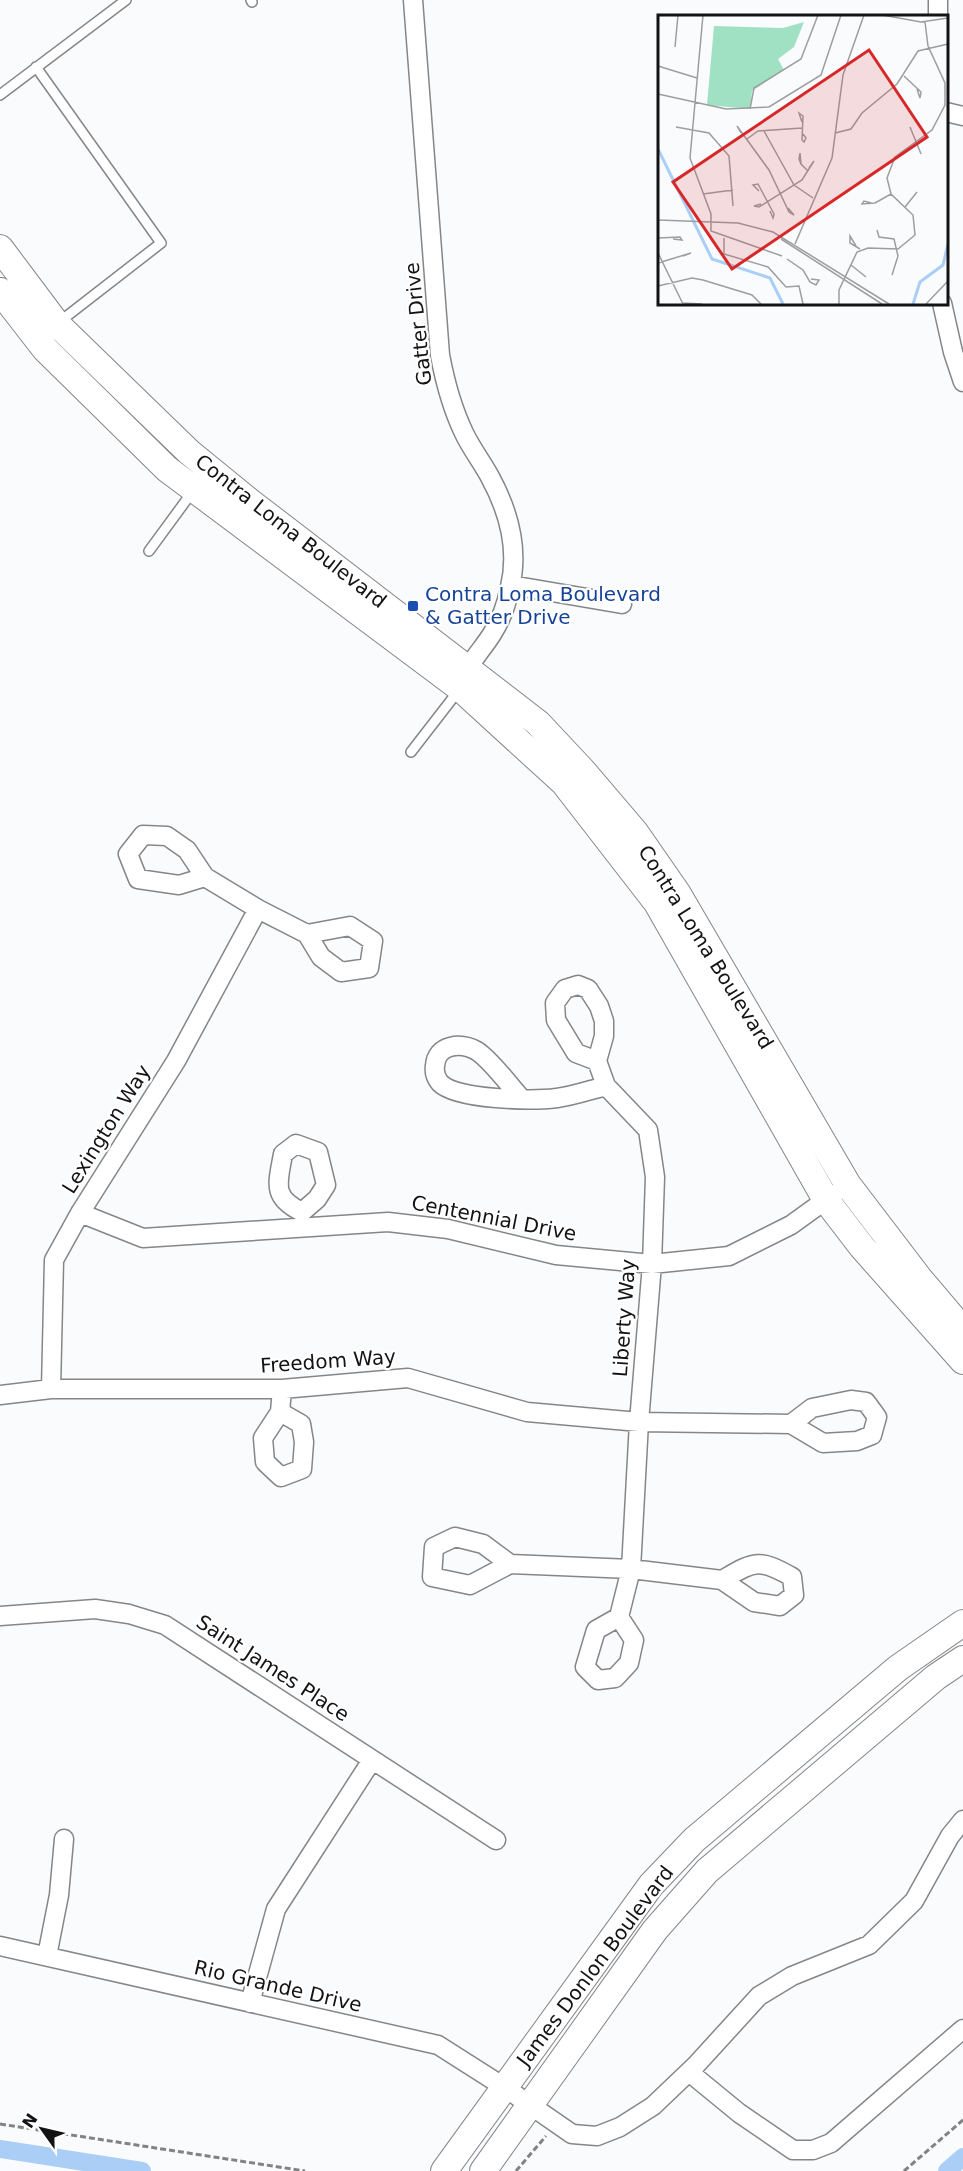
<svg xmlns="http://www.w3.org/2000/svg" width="963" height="2171" font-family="'DejaVu Sans',sans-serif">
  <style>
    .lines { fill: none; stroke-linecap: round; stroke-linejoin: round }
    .canal { stroke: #aacef5; stroke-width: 18 }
    .service-casing { stroke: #858688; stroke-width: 12 }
    .minor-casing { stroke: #858688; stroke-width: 21 }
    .secondary-casing { stroke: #858688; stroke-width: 28 }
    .path { stroke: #828284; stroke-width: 3; stroke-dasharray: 6 3; stroke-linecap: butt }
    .service { stroke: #fff; stroke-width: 9 }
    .minor { stroke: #fff; stroke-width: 18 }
    .secondary { stroke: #fff; stroke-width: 26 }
    .transit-dot { fill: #1a4fb4; stroke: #fff; stroke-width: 2 }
    .labels { text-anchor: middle; stroke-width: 4.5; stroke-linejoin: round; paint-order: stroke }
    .street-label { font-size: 20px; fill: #131314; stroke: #fff }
    .transit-label { font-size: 20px; fill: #164399; stroke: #fff; text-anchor: start }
    .inset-river { fill: none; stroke: #aacef5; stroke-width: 3 }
    .inset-road { fill: none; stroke: #9e9ea0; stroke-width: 1.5 }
    .view { fill: #d62828; fill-opacity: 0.15; stroke: #d62828; stroke-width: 3 }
    .inset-edge { fill: none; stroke: #131314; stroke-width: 3 }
  </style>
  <rect width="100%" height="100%" fill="#fafbfd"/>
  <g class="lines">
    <!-- canal -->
    <path class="canal" d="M0,2149L142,2171
      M947,2171L963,2157"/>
    <!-- service casing -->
    <g class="service-casing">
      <path id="service" d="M251,0L252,2
        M36,67L161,243L58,323
        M0,95L126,0
        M149,551L193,491
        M411,752L459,690"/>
    </g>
    <!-- minor casing -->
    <g class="minor-casing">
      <path id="minor" d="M413,0L440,355C445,382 452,408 464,433C471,448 482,462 490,477C508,510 519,549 510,587C507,603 501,620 492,634C482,650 469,662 463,680
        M938,16V0
        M946,112L963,116
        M942,303L953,352L963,382
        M511,585L622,604
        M205,877L179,885L138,879L128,854L143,835L167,836L187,850L205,877L258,909L307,934L321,957L341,972L369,968L373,941L350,926L307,934
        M597,1061L576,1053L556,1020L555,1003L565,989L578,985L588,989L599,1006L604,1021V1036L597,1061L606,1086L648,1130L655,1177L652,1264L639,1422L631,1569L619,1617L596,1630L585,1667L598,1680L615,1678L629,1663L634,1640L619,1617
        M521,1098C509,1085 492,1061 477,1051C461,1042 436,1044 435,1066C434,1072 436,1078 440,1083C457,1100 533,1101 557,1098C573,1096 590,1090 606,1086
        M296,1144L318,1152L326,1185L317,1199L302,1212C271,1197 278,1183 283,1154Z
        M80,1213L143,1238L388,1222L448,1229L556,1255L652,1264L729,1256L791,1225L834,1194
        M51,1389L54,1260L80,1213L176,1061L258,909
        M0,1395L51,1389H282L408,1378L527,1412L639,1422L791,1424L823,1443L857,1441L872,1435L877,1417L866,1402L851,1400L812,1408L791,1424
        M280,1412L301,1424L304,1442L302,1469L281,1477L265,1462L263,1438L280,1412L282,1389
        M510,1564L483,1544L455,1537L434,1547L432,1577L470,1585L510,1564L631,1569L722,1580L754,1602L780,1606L794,1595L792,1577C758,1558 755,1561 722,1580
        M0,1616L95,1609L129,1614L165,1625L496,1840
        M0,1946L438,2045L504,2087L572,2134L597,2136L620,2127L653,2106L696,2065L759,1996L792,1976L869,1945L914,1901L950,1836L963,1820
        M47,1956L59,1895L64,1839
        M250,2003L276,1909L372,1760
        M689,2072L739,2113L793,2150H813L831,2143L963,2029"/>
    </g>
    <!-- secondary casing -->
    <g class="secondary-casing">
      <path id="secondary" d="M0,248L57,324L189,452L249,501L538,723L583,771L635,832L678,894L848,1185L919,1278L963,1330
        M0,291L45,349L167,469L460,688L564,783L657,903L826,1200L862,1247L963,1361
        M444,2171L651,1885L694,1840L898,1668L963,1623
        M483,2171L655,1930L707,1871L936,1677L963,1659"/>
    </g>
    <!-- path -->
    <path class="path" d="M0,2124L305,2171
      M516,2171L546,2136
      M904,2171L963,2120"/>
    <!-- service -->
    <use href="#service" class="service"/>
    <!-- minor -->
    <use href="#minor" class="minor"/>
    <!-- secondary -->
    <use href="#secondary" class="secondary"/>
  </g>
  <!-- markers -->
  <rect class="transit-dot" x="407" y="600" width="12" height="12" rx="3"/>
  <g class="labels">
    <!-- street labels -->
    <g class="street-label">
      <text transform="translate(418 324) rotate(-96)" y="7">Gatter Drive</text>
      <text transform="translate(291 531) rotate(38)" y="7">Contra Loma Boulevard</text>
      <text transform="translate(706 947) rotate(58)" y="7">Contra Loma Boulevard</text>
      <text transform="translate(106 1129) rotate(-58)" y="7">Lexington Way</text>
      <text transform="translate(494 1218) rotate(11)" y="7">Centennial Drive</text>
      <text transform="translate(624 1318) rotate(-86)" y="7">Liberty Way</text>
      <text transform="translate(328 1361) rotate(-4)" y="7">Freedom Way</text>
      <text transform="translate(273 1668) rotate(33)" y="7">Saint James Place</text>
      <text transform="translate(595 1966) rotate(-53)" y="7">James Donlon Boulevard</text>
      <text transform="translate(278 1986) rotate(13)" y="7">Rio Grande Drive</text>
    </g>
    <!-- transit labels -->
    <g class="transit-label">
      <text x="425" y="601">Contra Loma Boulevard<tspan x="425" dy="23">&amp; Gatter Drive</tspan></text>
    </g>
  </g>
  <!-- overview -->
  <g transform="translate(658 15)">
    <rect width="290" height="290" fill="#fafbfd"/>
    <path d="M146,7L136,32L120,44L126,55L94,76L92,94L49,90L56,11L125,13Z" fill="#a0e1c4"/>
    <path class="inset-river" d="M0,134L54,244L112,263L125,289M255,289L262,267L285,250L290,229"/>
    <path class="inset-road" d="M45,0L32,143L53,199V216L124,241M101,0H128M224,0L263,7L290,3M17,32L20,0M0,51L39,63M246,61L263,77L262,83L259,74M0,79L68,94L111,92L163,60L183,0M92,94L96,73L143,44L160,0M144,107L141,98L145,101L144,125L146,127L148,123L145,119M18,112L51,118L71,141L75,191M252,112L263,139M106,116L136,170L155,183M83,118L79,111L111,155L131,197L136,200L130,193M177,118L193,114L204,98L239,69L260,36L290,29M89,124L100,116L144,113M143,149L142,138L141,144L143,149L150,156M101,176L95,170L100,169L116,199L115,203L112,196M45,179L75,175M213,188L206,186L204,189L217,188L233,179M103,189L96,191L101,192L144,165L156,146L151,153M247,192L259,177M0,205L80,208L115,217L231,289M219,215L221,222L236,224L240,241L234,260M0,223L22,222L24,225L15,224M66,223V239L110,252L128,272L141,271L145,289M123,224L224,289M137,229L174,143L185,60L206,0M198,231L192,221V228L202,234M0,238L25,289M129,244L145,255L152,267L158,270L161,265L153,264M0,248L33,238L25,241M193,250L208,262M0,271L34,263L45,265L94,280L103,289M24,288L44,289M181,289V275L199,237L210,233L240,234L257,220L255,200L233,179L229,163L237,142L274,115L287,90V68L270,31L267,7M268,289L290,266"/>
    <path class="view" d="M211,35L269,122L74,254L15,167Z"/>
    <rect width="290" height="290" class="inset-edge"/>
  </g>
  <!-- north arrow -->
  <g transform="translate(42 2129) rotate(304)" stroke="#ffffff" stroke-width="4.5" paint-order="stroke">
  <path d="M0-4.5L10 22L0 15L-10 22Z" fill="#131314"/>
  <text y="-9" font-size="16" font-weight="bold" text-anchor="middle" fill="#131314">N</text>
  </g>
</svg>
